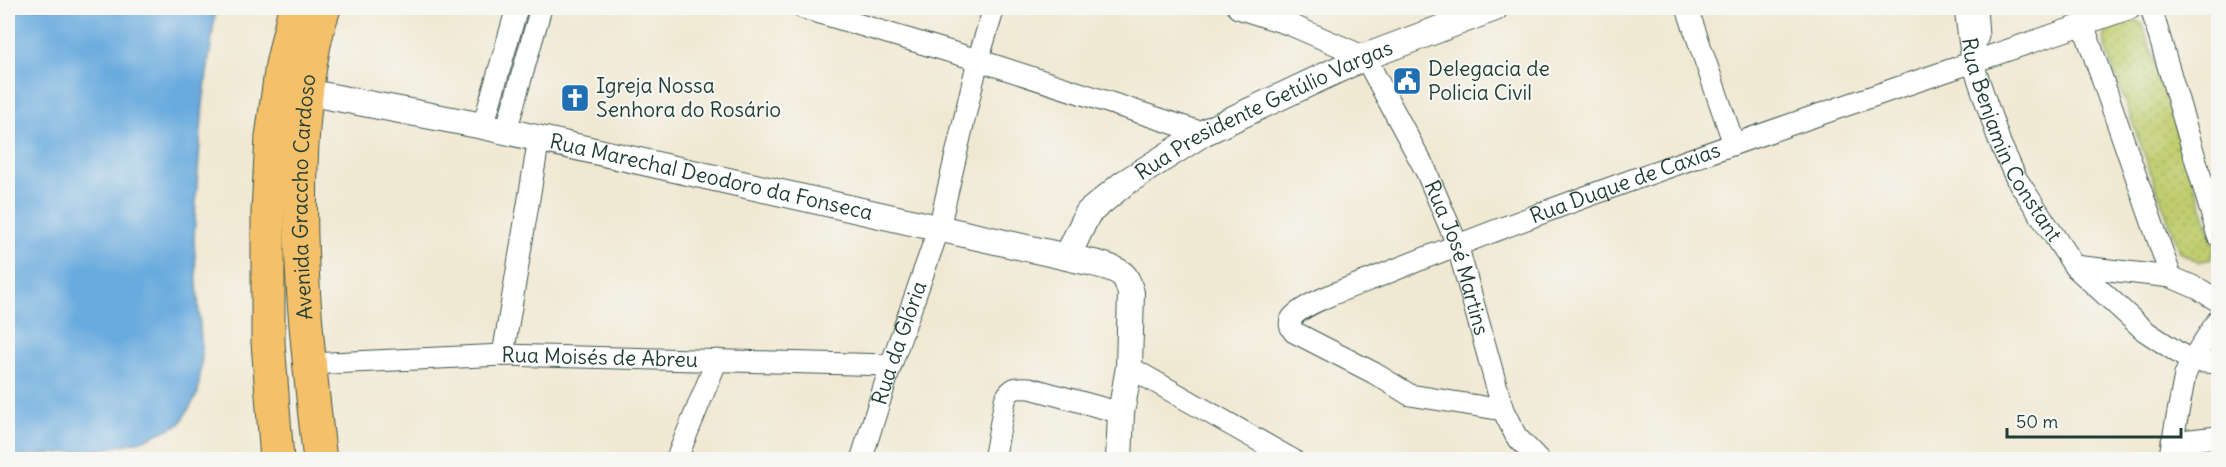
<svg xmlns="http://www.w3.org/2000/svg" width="2226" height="467" font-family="Delius,sans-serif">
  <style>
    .park { fill: url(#park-dots); stroke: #708551; stroke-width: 1.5 }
    .water { fill: #6babde; stroke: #457489; stroke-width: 1.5 }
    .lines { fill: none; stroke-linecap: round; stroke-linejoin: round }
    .pedestrian-casing { stroke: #3e574c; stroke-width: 17 }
    .minor-casing { stroke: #3e574c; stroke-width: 23 }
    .tertiary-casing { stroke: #3e574c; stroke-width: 28 }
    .primary-casing { stroke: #3e574c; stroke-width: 35 }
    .pedestrian { stroke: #fff; stroke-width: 15 }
    .minor { stroke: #fff; stroke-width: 21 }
    .tertiary { stroke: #fff; stroke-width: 26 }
    .primary { stroke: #f4c16a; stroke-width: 33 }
    .labels { text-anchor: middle; stroke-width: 4.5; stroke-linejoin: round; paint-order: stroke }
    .poi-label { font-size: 21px; fill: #1f3d34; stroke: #f6f6f2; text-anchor: start }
    .street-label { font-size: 21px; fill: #1f3d34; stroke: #f6f6f2 }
  </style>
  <defs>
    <pattern id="park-dots" width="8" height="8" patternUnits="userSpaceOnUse" patternTransform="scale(1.5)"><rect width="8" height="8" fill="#c0cd6e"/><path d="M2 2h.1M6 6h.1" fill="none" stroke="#9ba85b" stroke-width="1.8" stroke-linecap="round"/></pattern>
  </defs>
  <rect width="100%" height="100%" fill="#f6f6f2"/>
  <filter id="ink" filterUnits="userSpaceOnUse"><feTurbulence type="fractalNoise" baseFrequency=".0167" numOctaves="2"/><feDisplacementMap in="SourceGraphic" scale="12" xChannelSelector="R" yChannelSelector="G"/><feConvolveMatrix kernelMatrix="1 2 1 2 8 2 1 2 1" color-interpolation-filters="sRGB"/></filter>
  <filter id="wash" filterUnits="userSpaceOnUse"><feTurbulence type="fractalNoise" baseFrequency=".008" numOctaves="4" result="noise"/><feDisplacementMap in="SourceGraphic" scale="24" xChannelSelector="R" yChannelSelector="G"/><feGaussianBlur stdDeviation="1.35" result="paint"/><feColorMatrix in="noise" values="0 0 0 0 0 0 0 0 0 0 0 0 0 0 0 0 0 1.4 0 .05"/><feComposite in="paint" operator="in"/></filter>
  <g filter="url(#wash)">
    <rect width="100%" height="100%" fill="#f0e8d2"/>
    <!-- park -->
    <path class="park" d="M2131,18L2142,24L2215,247L2210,259L2198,262L2180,252L2105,47C2102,24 2111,24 2131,18Z"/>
    <!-- water -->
    <path class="water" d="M8,8H216L203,103L196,198L194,241L202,355L198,393L180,424L141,441L104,449L13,457L8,459Z"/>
  </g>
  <g filter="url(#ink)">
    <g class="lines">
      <!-- pedestrian casing -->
      <g class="pedestrian-casing">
        <path id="pedestrian" d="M1974,58L1981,36L1979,8"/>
      </g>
      <!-- minor casing -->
      <g class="minor-casing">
        <g id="minor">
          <path d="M803,8L978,60L1203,133"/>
          <path id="s1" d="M1238,8L1291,25L1365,57L1426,171L1457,244L1503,410L1516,436L1539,460"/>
          <path d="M1687,8L1734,144"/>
          <path id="s2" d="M1965,8L1972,61L2000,143L2016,178L2074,266L2145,331L2191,361L2218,363"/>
          <path d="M2151,8L2218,236"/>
          <path d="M2083,24L2171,277"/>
          <path d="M483,126L517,8"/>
          <path d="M506,131L541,8"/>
          <path d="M2074,266L2171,277L2199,289L2218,301"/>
          <path d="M503,355L539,138"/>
          <path id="s3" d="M309,364L503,355L891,365"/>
          <path d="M1129,367L1293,460"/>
          <path id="s4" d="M1503,410L1410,395L1374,373L1294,332C1291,328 1289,325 1291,320C1296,306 1356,285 1372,279C1621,178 1877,96 2131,8"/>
          <path d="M2172,442L2218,437"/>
          <path d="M676,460L717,360"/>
          <path id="s5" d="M861,460L891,365L939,228L978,60L994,8"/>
          <path d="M994,460L1005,400C1011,387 1016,387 1030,388L1121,413"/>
          <path d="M2169,460L2185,375L2191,361L2218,320"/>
        </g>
      </g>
      <!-- tertiary casing -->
      <g class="tertiary-casing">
        <g id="tertiary">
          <path id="s6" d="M306,92L483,126L1067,257C1081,261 1113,265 1123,275C1128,280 1129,287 1131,293L1129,367L1121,413L1119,460"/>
          <path id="s7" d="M1067,257L1088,213L1123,184L1203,133L1365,57L1495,8"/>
        </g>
      </g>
      <!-- primary casing -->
      <g class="primary-casing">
        <g id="primary">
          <path d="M277,460L268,342V212L272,137L282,65L295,8"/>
          <path id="s8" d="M320,460C307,349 295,239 303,128C306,88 311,45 324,8"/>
        </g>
      </g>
      <!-- pedestrian -->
      <use href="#pedestrian" class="pedestrian"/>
      <!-- minor -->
      <use href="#minor" class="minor"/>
      <!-- tertiary -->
      <use href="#tertiary" class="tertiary"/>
      <!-- primary -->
      <use href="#primary" class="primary"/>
    </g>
  </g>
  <!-- icons -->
  <defs>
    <g id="civic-square" transform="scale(1.5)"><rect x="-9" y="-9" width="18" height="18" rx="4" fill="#1f6fb2" stroke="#f6f6f2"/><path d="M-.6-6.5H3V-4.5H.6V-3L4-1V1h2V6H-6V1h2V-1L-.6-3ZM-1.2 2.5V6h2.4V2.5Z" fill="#fff"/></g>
    <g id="church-square" transform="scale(1.5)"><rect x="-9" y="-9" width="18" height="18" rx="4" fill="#1f6fb2" stroke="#f6f6f2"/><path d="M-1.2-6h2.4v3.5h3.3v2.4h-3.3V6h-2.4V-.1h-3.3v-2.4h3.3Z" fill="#fff"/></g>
  </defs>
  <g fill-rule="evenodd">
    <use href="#civic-square" x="1407" y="81"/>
    <use href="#church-square" x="575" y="98"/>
  </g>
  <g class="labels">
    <!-- poi labels -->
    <g class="poi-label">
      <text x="1428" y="76">Delegacia de<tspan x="1428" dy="24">Policia Civil</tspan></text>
      <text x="596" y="93">Igreja Nossa<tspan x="596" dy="24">Senhora do Rosário</tspan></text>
    </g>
    <!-- street labels -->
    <g class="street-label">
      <text dy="7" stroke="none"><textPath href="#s7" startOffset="254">Rua Presidente Getúlio Vargas</textPath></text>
      <text dy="7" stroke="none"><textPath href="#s2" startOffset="141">Rua Benjamin Constant</textPath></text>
      <text dy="7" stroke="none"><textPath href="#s6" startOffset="414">Rua Marechal Deodoro da Fonseca</textPath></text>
      <text dy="7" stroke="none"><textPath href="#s4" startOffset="602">Rua Duque de Caxias</textPath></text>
      <text dy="7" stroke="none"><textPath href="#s8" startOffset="264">Avenida Graccho Cardoso</textPath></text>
      <text dy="7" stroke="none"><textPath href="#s1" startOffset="358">Rua José Martins</textPath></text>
      <text dy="7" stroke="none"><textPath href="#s5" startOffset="123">Rua da Glória</textPath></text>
      <text dy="7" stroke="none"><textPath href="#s3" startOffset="291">Rua Moisés de Abreu</textPath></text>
    </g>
  </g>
  <!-- margin -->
  <rect width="2226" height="467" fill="none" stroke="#f6f6f2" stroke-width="30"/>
  <!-- scale -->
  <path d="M2007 428v9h174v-9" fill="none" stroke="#1f3d34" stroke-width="3"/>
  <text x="2016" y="428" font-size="18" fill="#1f3d34" stroke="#f6f6f2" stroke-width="4.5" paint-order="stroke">50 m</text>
</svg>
